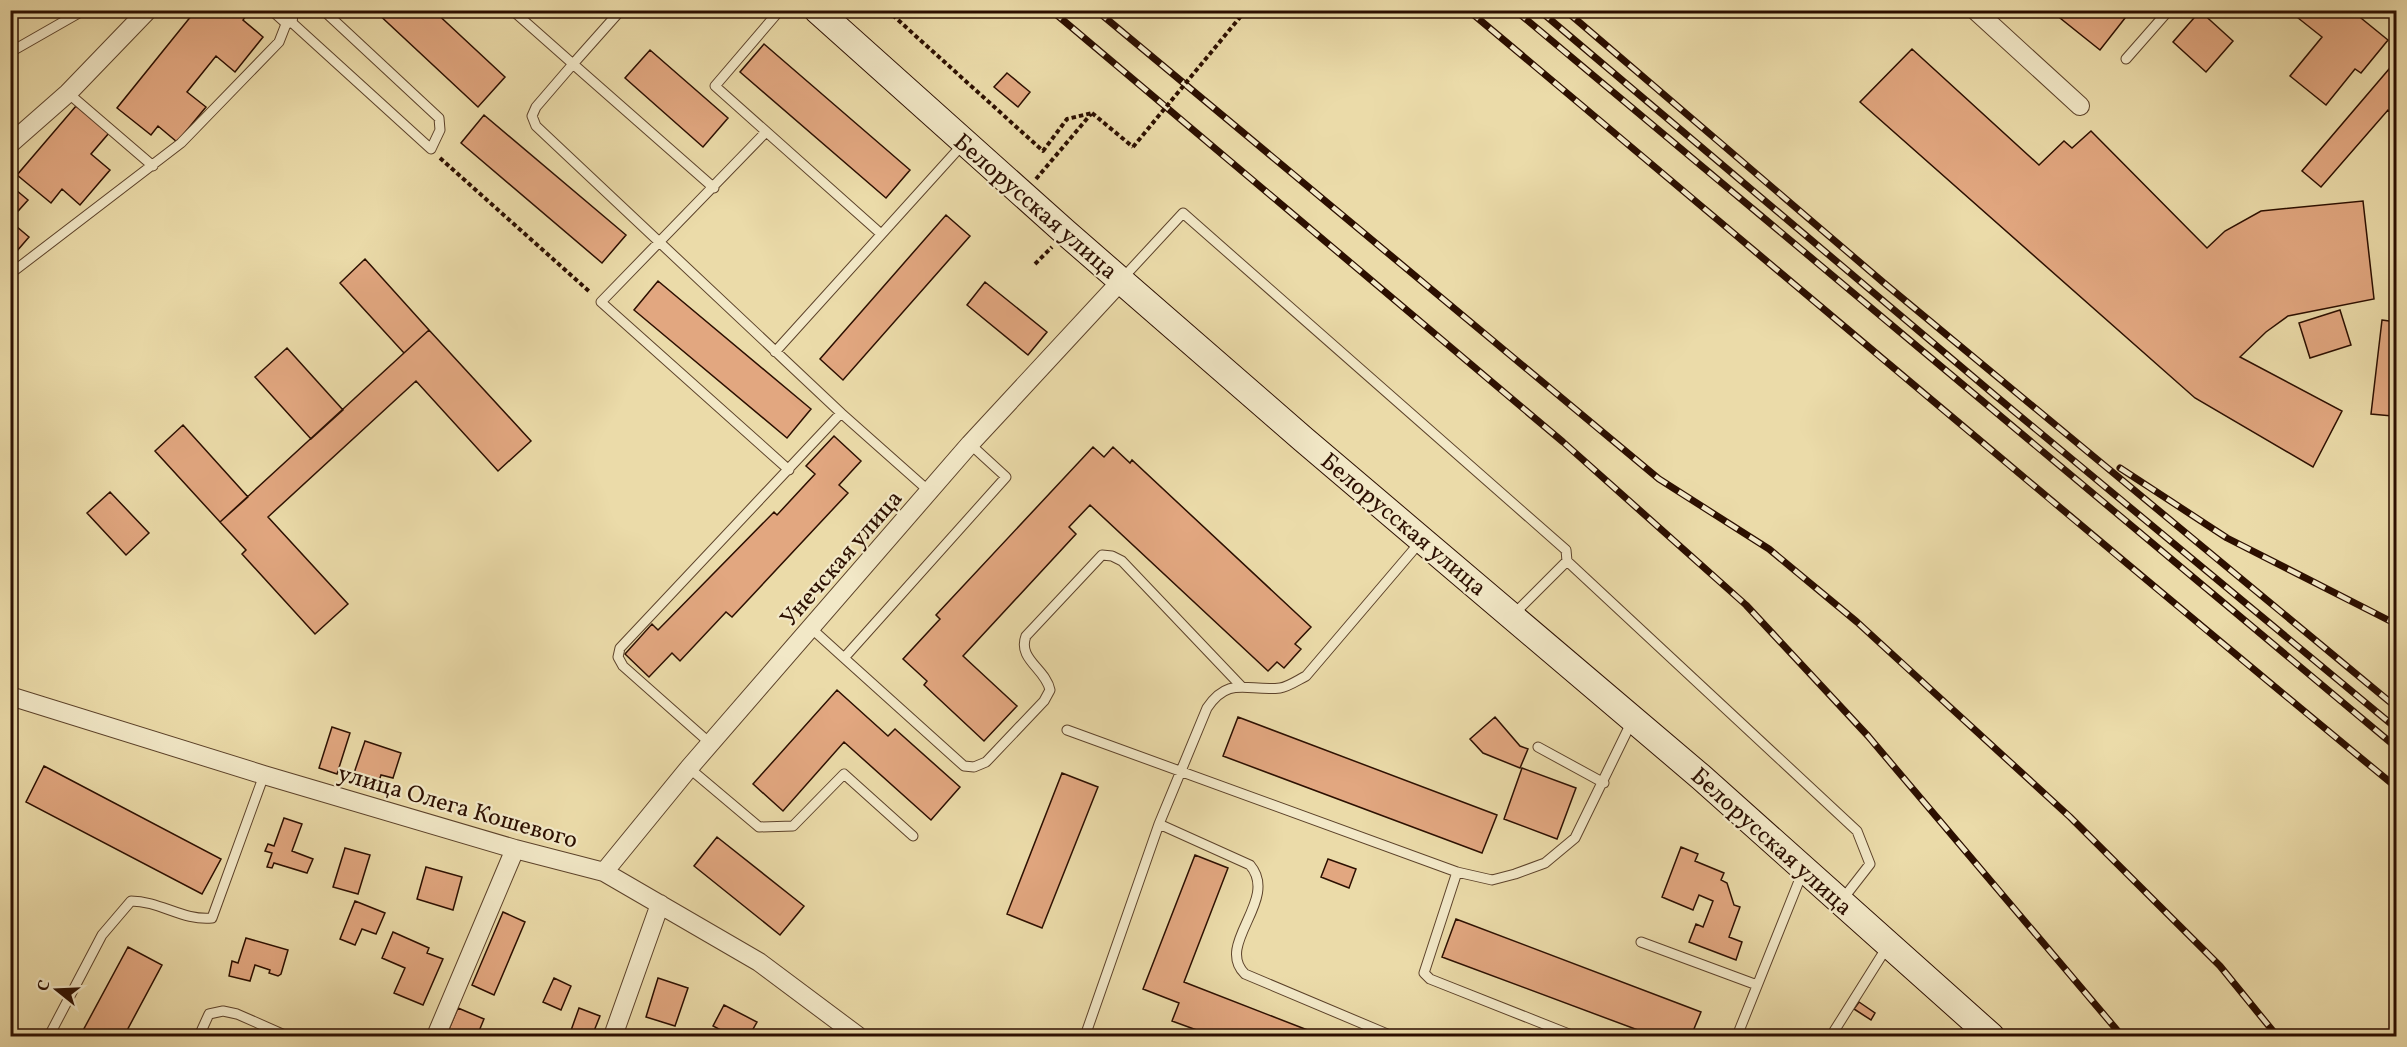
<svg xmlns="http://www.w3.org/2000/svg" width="2407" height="1047" font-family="Vollkorn,serif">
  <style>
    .building { fill: #e2a780; stroke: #2c0f00; stroke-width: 1.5 }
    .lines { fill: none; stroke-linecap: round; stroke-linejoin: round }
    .lane-casing { stroke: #5c422a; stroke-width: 11 }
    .street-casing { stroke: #5c422a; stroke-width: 20 }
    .secondary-casing { stroke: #2c0f00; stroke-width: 28 }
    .path { stroke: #2c0f00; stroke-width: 4; stroke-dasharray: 4.5 3; stroke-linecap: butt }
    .lane { stroke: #f2e8c7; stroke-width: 9 }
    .street { stroke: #f2e8c7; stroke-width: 18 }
    .secondary { stroke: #f2e8c7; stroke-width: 26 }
    .rail-casing { stroke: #2c0f00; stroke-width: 7 }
    .rail { stroke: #f2e8c7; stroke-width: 4.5; stroke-dasharray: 14; stroke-linecap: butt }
    .path-bridge { stroke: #2c0f00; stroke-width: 4; stroke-dasharray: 4.5 3; stroke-linecap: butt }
    .labels { text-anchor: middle; stroke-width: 4.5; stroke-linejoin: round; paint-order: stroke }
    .street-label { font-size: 24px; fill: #2c0f00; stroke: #f2e8c7 }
  </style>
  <rect width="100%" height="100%" fill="#ebdba9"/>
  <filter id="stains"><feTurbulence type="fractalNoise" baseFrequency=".00333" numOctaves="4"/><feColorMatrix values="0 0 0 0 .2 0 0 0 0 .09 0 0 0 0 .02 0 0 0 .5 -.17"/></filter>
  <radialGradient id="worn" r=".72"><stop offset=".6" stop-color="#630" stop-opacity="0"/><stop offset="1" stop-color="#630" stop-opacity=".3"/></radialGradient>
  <!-- building -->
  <path class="building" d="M196,10H250L243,20L263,37L235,72L216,56L187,92L206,107L177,142L158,126L151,135L117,108Z
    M374,10H433L505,77L478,107Z
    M2050,10H2126L2129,13L2100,50Z
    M2288,10H2351L2388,40L2361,73L2355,69L2326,105L2290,76L2322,37Z
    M2200,11L2233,41L2206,72L2173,42Z
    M764,44L910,170L886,198L740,72Z
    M1912,49L2039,165L2064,141L2072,148L2091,131L2207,248L2225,231L2261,211L2363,201L2374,299L2288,316L2266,332L2240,357L2342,411L2313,467L2195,398L1860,102Z
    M650,50L728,118L703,147L625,78Z
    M2395,62L2396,117L2388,110L2321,187L2302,171Z
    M1007,73L1030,92L1018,107L994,87Z
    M76,106L109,133L91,154L110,170L80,205L62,189L51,203L17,175Z
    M484,115L626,235L602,263L461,143Z
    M10,185L28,200L10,220Z
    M946,215L970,236L843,380L820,359Z
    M10,221L29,237L10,259Z
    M365,259L429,330L404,353L340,283Z
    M658,281L811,409L787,438L634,310Z
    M985,282L1047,332L1028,355L967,305Z
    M2340,310L2351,345L2310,358L2299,323Z
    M2382,320L2396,322V376L2392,416L2371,414Z
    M429,330L531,441L498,471L416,381L268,517L348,604L315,634L242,554L246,550L220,522Z
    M287,348L343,410L311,439L255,377Z
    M183,425L248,497L220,522L155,451Z
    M834,436L861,461L839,485L848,493L732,617L726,612L680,661L672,653L649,677L625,654L652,624L658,630L774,512L777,515L815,474L806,466Z
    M1093,447L1104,457L1113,447L1130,463L1132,460L1311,627L1295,644L1301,649L1284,668L1277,662L1268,671L1090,505L1069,527L1076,534L963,656L1017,706L984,741L924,685L927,681L903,659L940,619L936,615Z
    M110,492L149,533L126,555L87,513Z
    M837,690L888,736L895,729L960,787L931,820L844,742L783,811L753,784Z
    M1238,717L1497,815L1482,853L1223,756Z
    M1495,717L1520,746L1528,749L1520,768L1483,753L1470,739Z
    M332,727L350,733L337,774L319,768Z
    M365,741L401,753L393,778L381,775L378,784L353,776Z
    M44,766L221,859L202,894L26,802Z
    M1522,768L1576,788L1557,839L1504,819Z
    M1062,773L1098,787L1042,928L1007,914Z
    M284,818L302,824L292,851L313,859L307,873L274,863L272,868L267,867L272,853L265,851L268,844L274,846Z
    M717,837L804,906L780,935L694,866Z
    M1681,847L1698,854L1695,861L1724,873L1721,880L1727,883L1734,905L1740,907L1729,937L1742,942L1736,960L1689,942L1696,924L1703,927L1713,901L1699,895L1693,910L1662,897Z
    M345,848L370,855L358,894L333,887Z
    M1195,855L1228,868L1184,982L1323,1036H1213L1172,1021L1179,1003L1143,989Z
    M1328,859L1356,869L1349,888L1321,877Z
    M426,867L462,877L453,910L417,899Z
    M355,901L385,913L376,934L362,929L355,945L340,939Z
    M503,912L525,922L494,995L472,985Z
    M1456,919L1701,1012L1691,1036H1654L1442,957Z
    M393,932L429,948L427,953L443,959L423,1005L394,993L405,968L382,958Z
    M246,938L288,950L281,974L278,976L269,973L270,970L255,965L250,981L229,976L232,961L238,963Z
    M128,947L162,965L124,1036H80Z
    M554,978L571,986L561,1010L543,1002Z
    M658,978L688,988L675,1026L646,1017Z
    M1859,1002L1875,1013L1871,1020L1854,1009Z
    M724,1005L757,1022L749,1036H732L713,1026Z
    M458,1008L484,1019L477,1036H446Z
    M579,1008L600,1016L592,1036H569Z"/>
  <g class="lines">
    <!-- lane casing -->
    <g class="lane-casing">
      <path id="lane" d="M512,10L573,64L536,107L532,116L536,126L841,413L930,492
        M621,10L573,64L714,188
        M780,10L715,86L880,233
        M288,19L431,149L440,130L439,118L323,10
        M14,50L84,10
        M2126,59L2169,10
        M68,93L153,166
        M766,132L601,302L789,470
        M10,274L181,143L279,42L288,19L296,10
        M1121,280L1183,213L1566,550L1567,561
        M775,352L963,144
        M1514,614L1567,561L1857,831L1870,864L1842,900
        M812,629L844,658L1006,477L970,444
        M844,658L964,766L974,767L986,762L1044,701L1050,690C1046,669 1017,659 1026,636L1102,555L1112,556L1122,561L1241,686
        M1067,730L1457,872L1492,880L1515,874L1545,863L1575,838L1632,721
        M711,744L623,666L618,657L620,648L841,413
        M1538,747L1604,783
        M689,768L759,827L793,826L844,774L913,836
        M1159,824L1250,865C1280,900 1214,944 1245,974L1392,1036
        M1457,872L1424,973L1430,979L1574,1036
        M1641,942L1757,985
        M49,1036L102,935L131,901C160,901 183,921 212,918L264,775
        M199,1036L209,1014L223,1011L237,1014L287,1036
        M1085,1036L1159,824L1207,708C1229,675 1248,692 1280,688C1288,687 1298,680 1306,676L1421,541
        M1737,1036L1803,871
        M1831,1036L1887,947"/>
    </g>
    <!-- street casing -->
    <g class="street-casing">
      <path id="street" d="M278,10L288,19
        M1975,10L2080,106
        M10,144L68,93L148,10
        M10,696L264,775L515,849L604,872L759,962L858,1036
        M604,872L689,768L970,444L1121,281
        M436,1036L515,849
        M613,1036L660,904"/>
    </g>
    <!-- secondary casing -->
    <g class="secondary-casing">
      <path id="secondary" d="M817,10L1065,232L1303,439L1701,777L1991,1036"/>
    </g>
    <!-- path -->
    <path class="path" d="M887,10L1043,151L1067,119L1092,113
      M1092,113L1133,147
      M440,158L591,293
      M1036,179L1091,114
      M1035,264L1052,247"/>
    <!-- lane -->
    <use href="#lane" class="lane"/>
    <!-- street -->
    <use href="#street" class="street"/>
    <!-- secondary -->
    <use href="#secondary" class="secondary"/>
    <!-- rail casing -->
    <g class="rail-casing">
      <path id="rail" d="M1051,10L1563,442L1746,605L1868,736L2122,1036
        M1096,10L1659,479L1769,549L1857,622L2070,817L2220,966L2277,1036
        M1468,10C1777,269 2085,531 2396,787
        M1515,10L2396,747
        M1539,10L1997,397L2396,728
        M1565,10L1884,283L2396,707
        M2120,468L2227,538L2396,624"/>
    </g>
    <!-- rail -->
    <use href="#rail" class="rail"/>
    <!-- path-bridge -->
    <path class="path-bridge" d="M1133,147L1246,10"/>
  </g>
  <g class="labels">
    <!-- street labels -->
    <g class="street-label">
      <text transform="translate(1036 206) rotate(41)" y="8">Белорусская улица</text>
      <text transform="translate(1404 524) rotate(40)" y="8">Белорусская улица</text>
      <text transform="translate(841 558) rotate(-49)" y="8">Унечская улица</text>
      <text transform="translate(458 806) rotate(16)" y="8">улица Олега Кошевого</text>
      <text transform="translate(1772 841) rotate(42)" y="8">Белорусская улица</text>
    </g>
  </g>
  <!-- margin -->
  <rect width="2407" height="1047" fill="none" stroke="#ebdba9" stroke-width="36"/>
  <rect x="12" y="12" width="2383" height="1023" fill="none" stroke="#2c0f00" stroke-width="3"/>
  <rect x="18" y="18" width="2371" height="1011" fill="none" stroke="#2c0f00" stroke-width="1.5"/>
  <!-- north arrow -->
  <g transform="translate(57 990) rotate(288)" stroke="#f2e8c7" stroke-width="4.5" paint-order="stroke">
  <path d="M0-4.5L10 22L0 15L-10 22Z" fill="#2c0f00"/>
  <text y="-9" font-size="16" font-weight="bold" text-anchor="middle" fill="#2c0f00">С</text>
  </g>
  <rect width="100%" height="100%" filter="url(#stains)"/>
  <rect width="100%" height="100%" fill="url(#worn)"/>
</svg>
